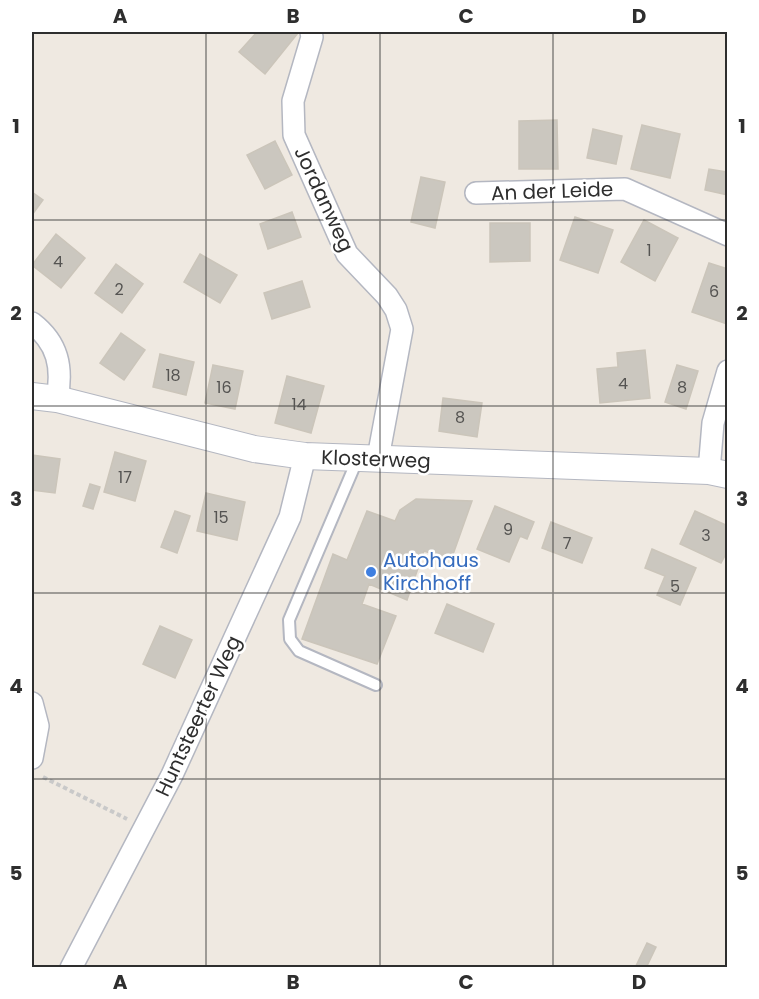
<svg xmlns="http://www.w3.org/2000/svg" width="759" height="999" font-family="Poppins,sans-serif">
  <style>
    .building { fill: #cbc7bf; stroke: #cbc5ba; stroke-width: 1.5 }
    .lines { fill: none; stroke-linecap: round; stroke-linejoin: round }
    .service-casing { stroke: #b4b7c1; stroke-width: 14 }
    .minor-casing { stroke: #b4b7c1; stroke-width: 24 }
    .tertiary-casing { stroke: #b4b7c1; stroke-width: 28 }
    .path { stroke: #c9c9c9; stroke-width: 4; stroke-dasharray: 4.5 3; stroke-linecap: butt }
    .service { stroke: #fff; stroke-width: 10 }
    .minor { stroke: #fff; stroke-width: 21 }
    .tertiary { stroke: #fff; stroke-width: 26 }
    .grid { fill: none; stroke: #2e2e2e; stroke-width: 1.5; stroke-opacity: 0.55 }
    .shop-dot { fill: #3f7fe0; stroke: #fff; stroke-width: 2 }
    .labels { text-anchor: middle; stroke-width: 5; stroke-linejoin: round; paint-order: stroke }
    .number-label { font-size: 16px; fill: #555452 }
    .street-label { font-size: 20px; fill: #2e2e2e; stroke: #fff }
    .shop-label { font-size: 20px; fill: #366cbe; stroke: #fff; text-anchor: start }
    .neatline { fill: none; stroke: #2e2e2e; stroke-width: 2 }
    .grid-label { font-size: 20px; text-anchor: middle; font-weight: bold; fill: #2e2e2e }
  </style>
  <rect width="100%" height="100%" fill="#efe9e1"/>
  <!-- building -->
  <path class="building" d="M257,32L298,33L265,74L239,52Z
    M557,120L558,169H519V121Z
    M642,125L680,134L670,178L631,169Z
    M593,129L622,136L616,164L587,158Z
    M275,141L292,175L265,189L247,155Z
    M728,167V195L705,190L709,169L727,172Z
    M421,177L445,182L435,228L411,222Z
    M32,192L43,200L32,215Z
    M292,212L301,237L268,249L260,224Z
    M575,217L613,230L598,273L560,260Z
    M644,220L678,238L655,281L621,262Z
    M490,223H530V261L490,262Z
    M56,234L85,258L61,288L32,265Z
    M200,254L237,275L220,303L184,282Z
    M709,263L728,269L727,324L692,312Z
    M116,264L143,284L122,313L95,293Z
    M302,281L310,307L272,319L264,293Z
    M121,333L145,350L124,380L100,363Z
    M645,350L650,398L600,403L597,369L618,367L617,353Z
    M160,354L194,362L186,395L153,387Z
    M213,365L243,371L235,409L205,403Z
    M677,365L698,371L686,409L665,402Z
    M287,376L324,386L311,433L275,423Z
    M443,398L482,403L477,437L439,431Z
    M115,452L146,461L135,501L104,492Z
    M32,455L60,459L55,493L32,490Z
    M90,484L100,487L93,509L83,506Z
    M206,493L245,502L237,540L197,531Z
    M416,499L472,501L451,560L424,551L407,600L369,584L362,604L396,616L377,664L302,639L333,554L347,560L367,511L395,521L400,510Z
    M495,506L534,522L527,539L520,536L509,562L477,549Z
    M175,511L190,516L177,553L161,547Z
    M695,511L728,526V550L721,563L680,544Z
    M551,522L592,538L582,563L542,548Z
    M652,549L696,568L680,605L657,595L665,576L645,568Z
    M447,604L494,624L483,652L435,633Z
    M160,626L192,640L175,678L143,664Z
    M647,943L656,947L646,968H635Z"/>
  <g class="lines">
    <!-- service casing -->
    <g class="service-casing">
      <path id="service" d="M358,458L289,620L290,639L299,651L376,685"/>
    </g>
    <!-- minor casing -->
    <g class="minor-casing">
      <path id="minor" d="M311,32L312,37L293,101L294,135L347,254L387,296L396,310L402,329L378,458
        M476,193L625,189L728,235
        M32,323C58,343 63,367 57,399
        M709,471L713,423L728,371
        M32,703L38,726L32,758
        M71,968L172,775L290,517L305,456"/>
    </g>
    <!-- tertiary casing -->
    <g class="tertiary-casing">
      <path id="tertiary" d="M32,396L57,399L254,449L305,456L709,471L728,475"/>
    </g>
    <!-- path -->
    <path class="path" d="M43,777L127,819"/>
    <!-- service -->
    <use href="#service" class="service"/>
    <!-- minor -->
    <use href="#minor" class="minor"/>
    <!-- tertiary -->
    <use href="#tertiary" class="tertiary"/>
  </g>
  <!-- grid -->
  <path class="grid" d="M206,32V968M380,32V968M553,32V968M32,220H728M32,406H728M32,593H728M32,779H728"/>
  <!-- markers -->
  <circle class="shop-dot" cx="371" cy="572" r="6"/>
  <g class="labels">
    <!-- number labels -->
    <g class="number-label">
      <text x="649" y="256">1</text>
      <text x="58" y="267">4</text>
      <text x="119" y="295">2</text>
      <text x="714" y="297">6</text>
      <text x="173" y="381">18</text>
      <text x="623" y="389">4</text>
      <text x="224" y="393">16</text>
      <text x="682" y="393">8</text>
      <text x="299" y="410">14</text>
      <text x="460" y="423">8</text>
      <text x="125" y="483">17</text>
      <text x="221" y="523">15</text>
      <text x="508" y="535">9</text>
      <text x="706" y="541">3</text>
      <text x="567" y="549">7</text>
      <text x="675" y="592">5</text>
    </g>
    <!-- street labels -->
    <g class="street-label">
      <text transform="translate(552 191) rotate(-2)" y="7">An der Leide</text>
      <text transform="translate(324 199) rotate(65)" y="7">Jordanweg</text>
      <text transform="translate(376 459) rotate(2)" y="7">Klosterweg</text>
      <text transform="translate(198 716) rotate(-65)" y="7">Huntsteerter Weg</text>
    </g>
    <!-- shop labels -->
    <g class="shop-label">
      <text x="383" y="567">Autohaus<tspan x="383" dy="23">Kirchhoff</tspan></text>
    </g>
  </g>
  <!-- border -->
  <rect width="759" height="999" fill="none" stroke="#ffffff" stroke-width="66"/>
  <rect x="33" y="33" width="693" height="933" class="neatline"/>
  <g class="grid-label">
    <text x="120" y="23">A</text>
    <text x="293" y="23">B</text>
    <text x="466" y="23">C</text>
    <text x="639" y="23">D</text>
    <text x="16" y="133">1</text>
    <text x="742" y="133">1</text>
    <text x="16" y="320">2</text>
    <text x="742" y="320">2</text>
    <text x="16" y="506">3</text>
    <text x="742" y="506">3</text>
    <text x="16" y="693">4</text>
    <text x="742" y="693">4</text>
    <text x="16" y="880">5</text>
    <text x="742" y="880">5</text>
    <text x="120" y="989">A</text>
    <text x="293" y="989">B</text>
    <text x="466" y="989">C</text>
    <text x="639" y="989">D</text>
  </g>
</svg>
